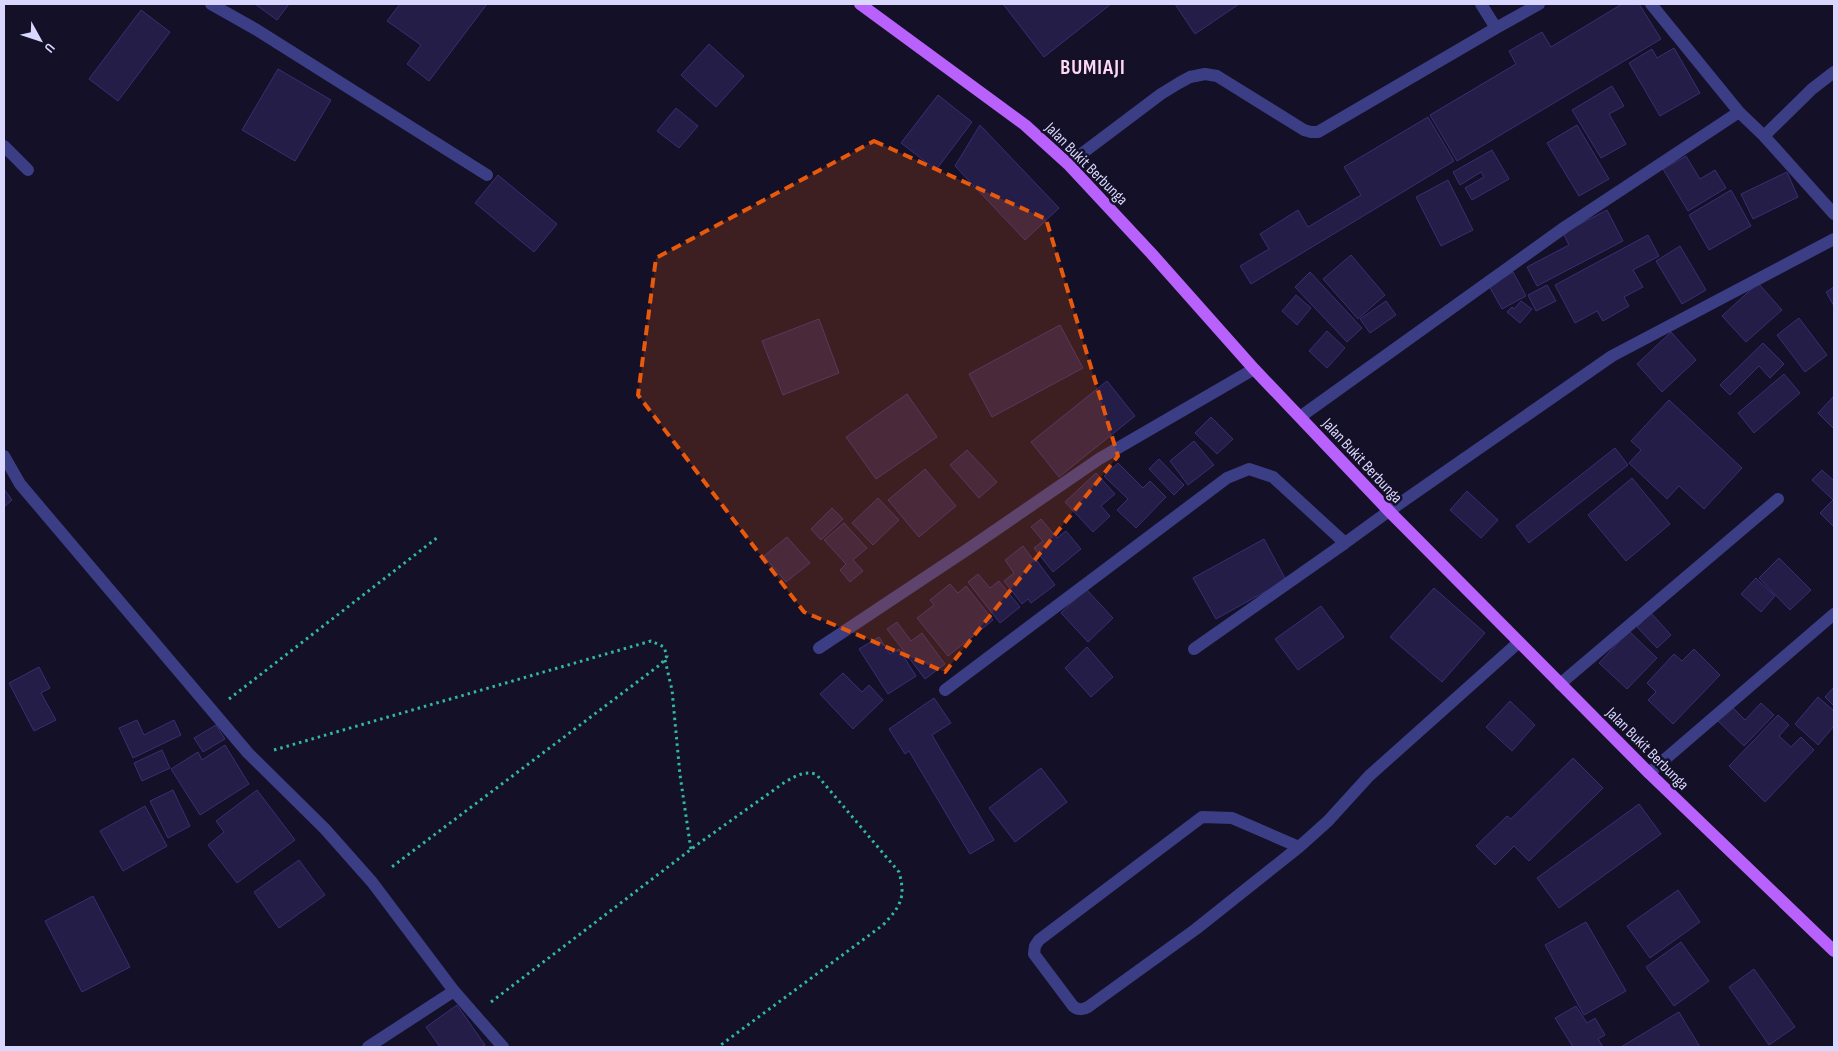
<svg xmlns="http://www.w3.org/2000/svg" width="1838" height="1051" font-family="'Sofia Sans Condensed',sans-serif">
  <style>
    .building { fill: #231d48; stroke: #392f73 }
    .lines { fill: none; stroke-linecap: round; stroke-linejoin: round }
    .path { stroke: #32b7a7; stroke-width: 3; stroke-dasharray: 2.5 4; stroke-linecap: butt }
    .service { stroke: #3c3e85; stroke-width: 12 }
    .minor { stroke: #3c3e85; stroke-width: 12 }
    .primary { stroke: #b961fc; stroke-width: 12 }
    .marked { fill: #e8590c; fill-opacity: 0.2; stroke: #e8590c; stroke-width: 4; stroke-dasharray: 10 6; stroke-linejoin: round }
    .labels { text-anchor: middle; stroke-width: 5; stroke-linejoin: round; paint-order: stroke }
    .street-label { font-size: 16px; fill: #d9d7fe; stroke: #131027 }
    .district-label { font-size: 21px; font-weight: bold; letter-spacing: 1px; fill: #fed9f3; stroke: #131027 }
  </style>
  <rect width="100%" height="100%" fill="#131027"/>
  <!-- building -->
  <path class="building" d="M255,4H289L277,20Z
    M400,4H487L429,81L407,64L421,45L387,21Z
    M1003,4H1111L1044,57Z
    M1175,4H1239L1195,34Z
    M1622,4H1639L1661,39L1457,161L1430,115L1516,64L1509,51L1542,32L1551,47Z
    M141,10L170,32L118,101L89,79Z
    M709,44L744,76L716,107L681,75Z
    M1674,48L1700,93L1660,116L1629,63L1652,49L1657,58Z
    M278,69L331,100L295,161L242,130Z
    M1612,86L1624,106L1609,114L1626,144L1601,158L1572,110Z
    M938,95L972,122L936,170L901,143Z
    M676,108L698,126L679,148L657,131Z
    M1428,117L1454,161L1251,284L1240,266L1269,249L1260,234L1298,210L1308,227L1361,195L1344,167Z
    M980,125L1059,208L1025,240L955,166Z
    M1577,125L1609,179L1579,196L1547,143Z
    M1492,150L1509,179L1472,200L1465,188L1484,177L1481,172L1460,185L1453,172Z
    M1686,156L1700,179L1715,170L1726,188L1688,211L1663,169Z
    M1787,172L1798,197L1753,219L1741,194Z
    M498,175L557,224L534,252L475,203Z
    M1448,180L1473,230L1441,246L1416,197Z
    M1731,190L1751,226L1709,250L1689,215Z
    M1607,210L1623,241L1537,286L1527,267L1569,245L1563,233Z
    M1648,235L1659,256L1633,270L1643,287L1624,297L1629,306L1603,321L1597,311L1575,323L1555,285Z
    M1680,246L1706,290L1682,304L1656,261Z
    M1351,255L1385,295L1358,319L1323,279Z
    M1310,272L1362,328L1347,342L1295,287Z
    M1513,272L1526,296L1502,309L1489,286Z
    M1758,283L1782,310L1746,342L1722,316Z
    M1547,285L1556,301L1536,311L1528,295Z
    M1834,287V306L1826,292Z
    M1296,295L1311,308L1297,325L1282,311Z
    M1386,301L1396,315L1370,333L1360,319Z
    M1521,301L1532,309L1520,323L1507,312L1512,307L1514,309Z
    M1799,318L1827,355L1805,372L1777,335Z
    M819,319L839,373L783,395L762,341Z
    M1060,325L1083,368L992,417L969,374Z
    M1327,331L1345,348L1327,368L1309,351Z
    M1671,332L1696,360L1662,392L1637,364Z
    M1763,343L1784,364L1770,378L1759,366L1730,395L1720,385Z
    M1784,374L1800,393L1754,433L1738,413Z
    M1107,381L1135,416L1059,477L1031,442Z
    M907,394L937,437L876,479L846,437Z
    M1834,396V429L1818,413Z
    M1669,400L1742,468L1704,509L1679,486L1667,499L1629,463L1641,450L1631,441Z
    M1211,417L1233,439L1217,454L1195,433Z
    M1194,441L1214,465L1188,485L1170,461Z
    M1615,448L1628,465L1529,543L1516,526Z
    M967,450L997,482L979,498L950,465Z
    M1159,459L1184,485L1174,495L1149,469Z
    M1118,463L1143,488L1150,481L1166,497L1136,528L1117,510L1128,499L1104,476Z
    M925,469L956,506L919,537L888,500Z
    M1822,470L1834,481V527L1820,513L1833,500L1812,480Z
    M1096,473L1115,494L1101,506L1110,516L1093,532L1065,502Z
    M1632,478L1670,524L1626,561L1588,515Z
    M4,489L12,500L4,507Z
    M1467,491L1498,520L1481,538L1450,510Z
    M878,498L899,520L873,545L852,523Z
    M832,508L843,519L821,540L811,529Z
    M1041,519L1057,538L1066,531L1081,549L1053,572L1034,548L1043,541L1031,527Z
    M844,523L867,548L853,560L863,571L850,582L840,570L846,564L824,540Z
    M787,537L810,563L786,582L764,556Z
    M1264,539L1286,580L1216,619L1193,578Z
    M1023,546L1035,562L1037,561L1055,585L1031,603L1028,599L1022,604L1004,581L1014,573L1005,560Z
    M1779,558L1811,590L1790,610L1759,578Z
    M978,574L990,588L999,581L1020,607L1000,623L968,582Z
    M1756,578L1775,596L1761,612L1741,594Z
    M950,584L958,593L966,586L993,620L948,656L917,618L934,605L930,600Z
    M1434,588L1485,633L1442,682L1390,637Z
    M1086,589L1113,618L1088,642L1061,613Z
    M1321,606L1344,637L1298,670L1275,639Z
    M1651,613L1671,635L1657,648L1637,627Z
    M897,622L911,641L922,633L945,664L925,679L887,629Z
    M1629,631L1657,658L1627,689L1599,663Z
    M879,637L890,654L899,649L916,676L888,694L859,649Z
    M1087,647L1113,677L1091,697L1065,668Z
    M1694,649L1720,675L1673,724L1648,700L1656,692L1647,683L1674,654L1682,661Z
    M39,667L50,688L41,693L56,720L34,731L9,683Z
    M843,673L862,692L869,685L883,700L853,729L820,694Z
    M1834,687V706L1825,697Z
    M1818,697L1834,711V726L1818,745L1795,724Z
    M934,698L951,723L932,735L994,840L970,854L909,751L905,754L889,729Z
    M1510,701L1535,725L1512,751L1486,727Z
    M1761,703L1774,715L1744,746L1718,721L1732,707L1745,720Z
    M1778,715L1789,725L1779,736L1791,747L1801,737L1814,750L1765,802L1729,766Z
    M137,720L144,735L174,720L181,735L133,758L119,728Z
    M216,725L225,739L203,752L194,738Z
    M225,745L249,784L200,815L171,769L198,752L202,760Z
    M162,750L170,768L142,781L134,763Z
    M1573,758L1603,788L1529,861L1514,846L1495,865L1476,846L1507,816L1511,819Z
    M1041,768L1067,802L1015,842L989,808Z
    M173,790L190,826L168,838L150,801Z
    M257,790L295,840L237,883L208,845L224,832L216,821Z
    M1639,804L1661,834L1559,908L1537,878Z
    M145,806L167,846L123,871L100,831Z
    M299,860L325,895L279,928L254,892Z
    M1678,890L1700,922L1650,958L1627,926Z
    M93,896L130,967L82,992L45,921Z
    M1586,922L1626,991L1584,1015L1545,945Z
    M1681,942L1709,981L1674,1006L1646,967Z
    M1754,969L1795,1027L1769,1045L1729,987Z
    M457,1005L485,1045L481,1047H440L426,1027Z
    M1576,1006L1587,1023L1595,1018L1605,1035L1598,1039L1603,1047H1573L1555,1018Z
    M1679,1012L1700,1047H1621Z"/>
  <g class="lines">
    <!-- path -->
    <path class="path" d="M665,660L672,690L680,775L691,850
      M229,699L438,537
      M274,750L651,641L664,647L667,656L661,664L389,869
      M491,1002L698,844L785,782C796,776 803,771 816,774L899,872C906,897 901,906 883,925L718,1047"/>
    <!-- service -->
    <path class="service" d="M1496,28L1539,4
      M1068,164L1161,94L1179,83L1190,77L1205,74L1217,76L1304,130L1311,132H1318L1496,28L1481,4
      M1194,649L1345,543
      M945,690L1227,478L1249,469L1273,477L1345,543L1389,511
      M1299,847L1232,818L1202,817L1039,940L1035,946L1034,954L1073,1006C1077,1010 1083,1010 1088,1007L1196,929L1299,847L1328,821L1369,776L1519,642"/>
    <!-- minor -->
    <path class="minor" d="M211,4L257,30L487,175
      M1651,4L1739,112L1764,136L1834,214
      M1764,136L1812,89L1834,72
      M4,146L28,170
      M1300,417L1565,227L1739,112
      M4,456L20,484L248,753L325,829L372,882L454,991L503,1047
      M1389,511L1612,356L1834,239
      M819,648L968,549L1099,459L1254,369
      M1560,684L1778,499
      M1649,773L1834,614
      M368,1047L454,991"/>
    <!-- primary -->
    <path class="primary" d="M860,4L1025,125L1068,164L1151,253L1254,369L1389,511L1649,773L1834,951"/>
  </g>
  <!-- marked area -->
  <path class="marked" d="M874,141L1046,219L1118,456L945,672L804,612L638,395L656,258Z"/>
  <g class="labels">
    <!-- street labels -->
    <g class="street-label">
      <text transform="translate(1087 163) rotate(45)" y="6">Jalan Bukit Berbunga</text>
      <text transform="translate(1363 460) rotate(47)" y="6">Jalan Bukit Berbunga</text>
      <text transform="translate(1648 748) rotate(45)" y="6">Jalan Bukit Berbunga</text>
    </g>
    <!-- district labels -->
    <g class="district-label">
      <text x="1093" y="74">BUMIAJI</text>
    </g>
  </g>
  <!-- border -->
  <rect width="1838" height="1051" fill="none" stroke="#d9d7fe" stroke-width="10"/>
  <!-- north arrow -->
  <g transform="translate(40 40) rotate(130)" stroke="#131027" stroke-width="4" paint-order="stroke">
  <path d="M0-4L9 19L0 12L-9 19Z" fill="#d9d7fe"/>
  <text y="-8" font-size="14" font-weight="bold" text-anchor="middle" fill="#d9d7fe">U</text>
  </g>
</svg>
